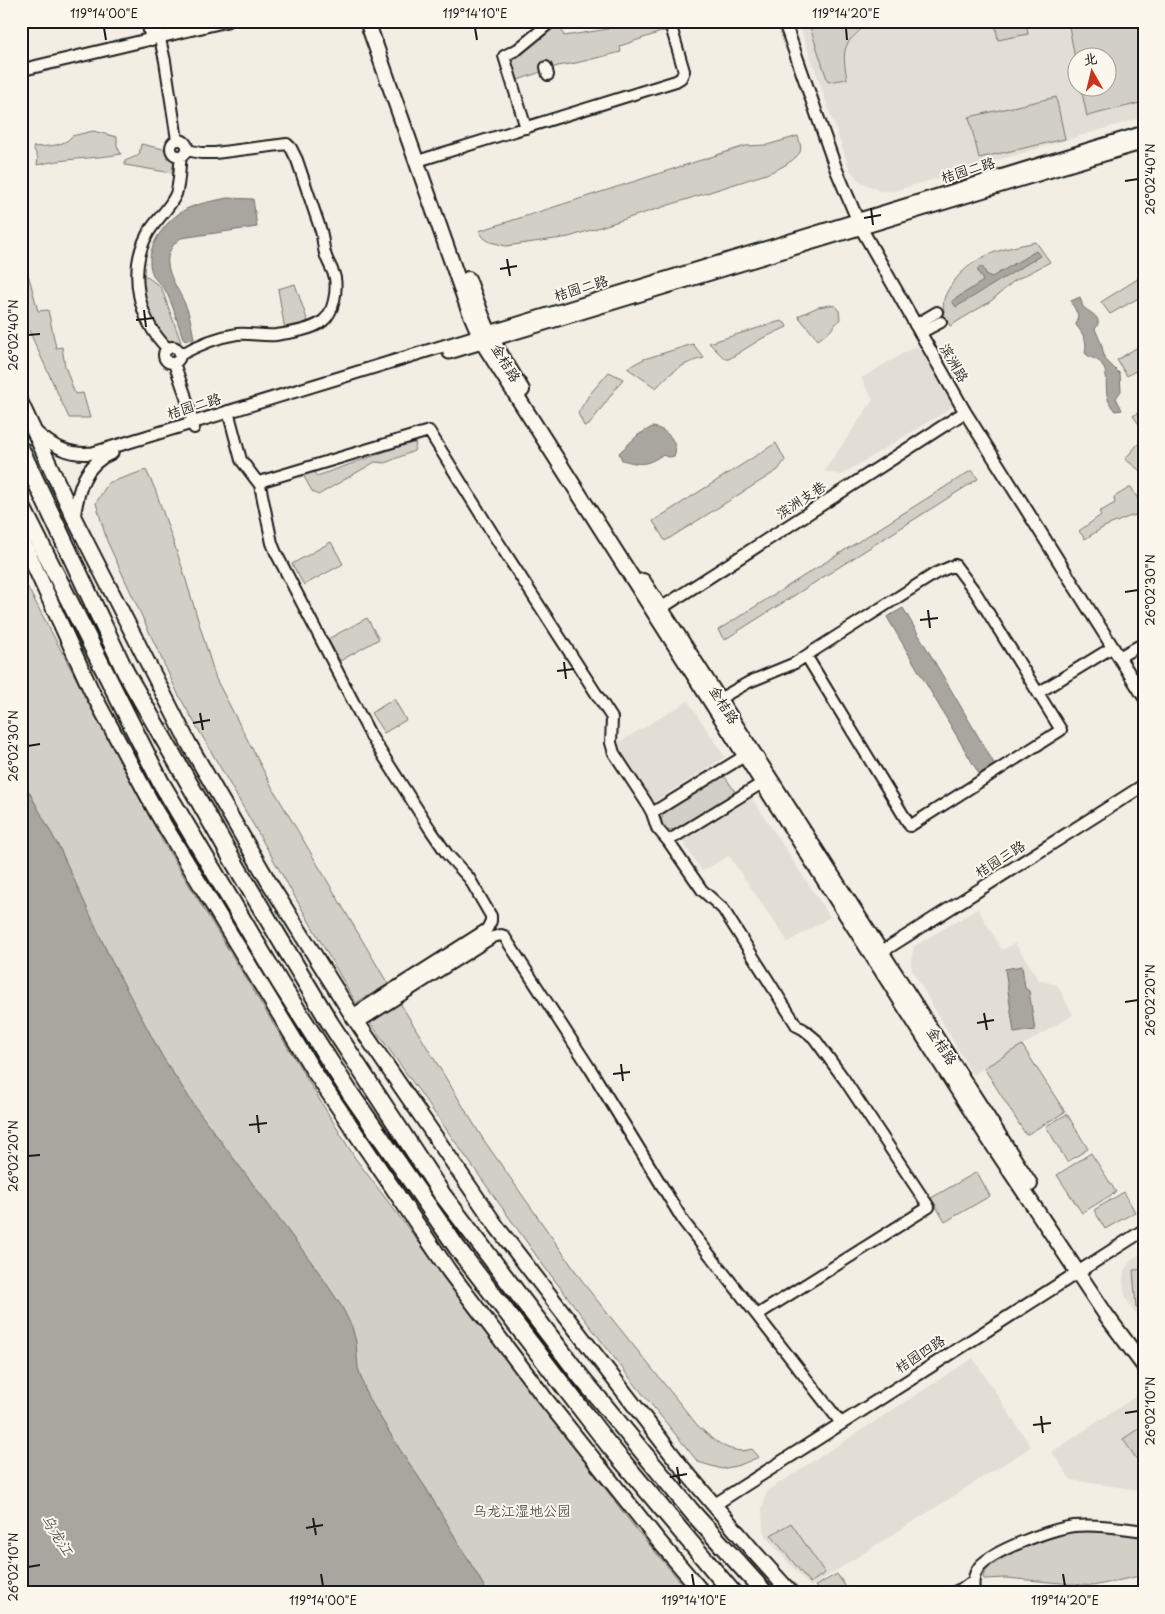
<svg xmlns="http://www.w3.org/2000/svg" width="1165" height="1614" font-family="'Playpen Sans','LXGW WenKai TC',sans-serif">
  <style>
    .built { fill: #e2ded5; fill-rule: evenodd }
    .green { fill: #d2cfc6; stroke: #777671 }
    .water { fill: #a9a6a0; stroke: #716f6b }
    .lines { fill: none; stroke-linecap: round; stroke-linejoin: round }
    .minor-casing { stroke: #1c1c1c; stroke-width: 14 }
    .tertiary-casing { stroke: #1c1c1c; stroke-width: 15 }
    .secondary-casing { stroke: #1c1c1c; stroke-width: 18 }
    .trunk-casing { stroke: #1c1c1c; stroke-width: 20 }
    .minor { stroke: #fbf7ec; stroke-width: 10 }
    .tertiary { stroke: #fbf7ec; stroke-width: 11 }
    .secondary { stroke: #fbf7ec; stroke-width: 14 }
    .trunk { stroke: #fbf7ec; stroke-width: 16 }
    .ticks { fill: none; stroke: #1c1c1c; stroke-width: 2 }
    .labels { text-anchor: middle; stroke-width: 4; stroke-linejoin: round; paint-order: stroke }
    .street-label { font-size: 14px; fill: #1c1c1c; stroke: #fbf7ec }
    .park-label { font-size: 14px; fill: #53524f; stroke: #fbf7ec }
    .water-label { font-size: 15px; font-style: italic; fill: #545351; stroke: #fbf7ec }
    .neatline { fill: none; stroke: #1c1c1c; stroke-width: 2 }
    .ticks-label { font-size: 12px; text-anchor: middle; fill: #1c1c1c }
  </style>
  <rect width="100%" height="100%" fill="#f2eee4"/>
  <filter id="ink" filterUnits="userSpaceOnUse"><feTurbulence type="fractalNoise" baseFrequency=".02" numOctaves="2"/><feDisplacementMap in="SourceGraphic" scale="10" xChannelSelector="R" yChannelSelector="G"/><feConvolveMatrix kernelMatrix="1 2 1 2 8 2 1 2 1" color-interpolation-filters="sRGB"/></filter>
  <g filter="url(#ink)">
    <!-- built -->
    <path class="built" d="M798,21H1144V117L894,191H880L859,181L850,170ZM1078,58H1108V88H1078Z
      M916,346L923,353L953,406L948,410L841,475L824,471L873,400L861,378Z
      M688,701L725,757L653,803L616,744Z
      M750,795L830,917L788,942L729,856L702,871L680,838Z
      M978,909L1002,950L1015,943L1039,980L1057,985L1073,1015L973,1075L912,970L911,960L914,946Z
      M1144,1252V1324L1129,1304L1125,1295L1123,1280L1125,1269L1129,1263L1133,1258Z
      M973,1358L1031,1447L810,1587L766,1537L763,1530L762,1508L766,1494L770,1489Z
      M1138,1395L1144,1404V1491L1071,1480L1052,1452Z"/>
    <!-- green -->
    <path class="green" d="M559,21L564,36L608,29L607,21H671L667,30L620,46L621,52L576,63L558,66L515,81L509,58Z
      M808,21H865C862,30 856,34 850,40C841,51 845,66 847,79L828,82Z
      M1004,21H1026L1028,34L998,40L995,23Z
      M1068,21H1144V102L1087,116L1081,88H1108V58H1078L1077,69Z
      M1056,97L1065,139L979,158L969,117Z
      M93,131L117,137V146L121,154C93,159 65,158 37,165L38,158L33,147C46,146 64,147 72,136Z
      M798,136C799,141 802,147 800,152C794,162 777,170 766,174L569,237L506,246L490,242L484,238L479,231L745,146L767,145Z
      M141,144L168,150L170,155L175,157L172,173L125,165V161L139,155Z
      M1036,242L1050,262L1014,281L991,301L950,326C940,306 941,298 955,280C977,253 1003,249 1036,242Z
      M21,248L38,311L48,310L56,348L62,347L65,366L75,394L83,393L90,418H69L21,313Z
      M143,274L161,287L181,342L170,344C150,328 141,300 143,274Z
      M1144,275V295L1110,314L1101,302Z
      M295,284L309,325L285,330L278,289Z
      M830,305L835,306L839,311L840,319L830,331L818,340L798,316L818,307Z
      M781,321L785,323L787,327L761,339L729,359H725L709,343Z
      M1144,343V366L1127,376L1117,360Z
      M693,344L704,358C682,363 671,372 656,388L627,368L644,359Z
      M609,372L623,379L589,425L584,426L578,413L589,395Z
      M1144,409V426L1142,428L1133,416Z
      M412,442L416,444L414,451L385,463L375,462L318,495L312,491L302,473L312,470L317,476Z
      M1143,442L1144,444L1143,473L1125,459L1138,444Z
      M776,443L785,460L778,470L665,541L653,521Z
      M146,470L155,489L182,567L216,679L272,787L388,984L356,1003L178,694L107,541L96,503L108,483Z
      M972,470L978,479L724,640L718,630Z
      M1131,487L1144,509V514L1131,516L1104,527L1085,539L1079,531L1101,515L1099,512L1115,503L1114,497Z
      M331,542L343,564L304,585L292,564Z
      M21,575L163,842L355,1158L635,1528L690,1593H479L154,1055L21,794Z
      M367,618L379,639L340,661L328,639Z
      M394,699L406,720L384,733L371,713Z
      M723,774L736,793L680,828L671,830L664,828L661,820L665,811Z
      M400,1003L483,1139L588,1289L698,1426C714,1440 730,1456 752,1449L759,1457L740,1465L722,1469L698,1462L629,1377L543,1265L369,1021Z
      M1022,1045L1065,1112L1026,1135L984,1068Z
      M1067,1114L1088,1149L1067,1162L1046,1126Z
      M1091,1153L1116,1192L1082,1213L1057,1175Z
      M977,1172L990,1196L945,1222L931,1198Z
      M1124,1192L1135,1212L1105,1229L1094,1210Z
      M1144,1269V1306L1136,1307L1133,1270Z
      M1144,1425V1466L1142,1467L1123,1439Z
      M791,1523L825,1573L810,1583L771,1535Z
      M1109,1530L1144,1535V1575L1093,1586L1006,1578L984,1579L983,1576C990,1557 1054,1536 1073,1532C1085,1530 1097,1530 1109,1530Z
      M837,1574L850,1593H820L815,1586Z"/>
    <!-- water -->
    <path class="water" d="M227,198L253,199L257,227L181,238C154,258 175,282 185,304C190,315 192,327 194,339L184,340C177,324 174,305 165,290C162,284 155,281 153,275C141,250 166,220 186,209C199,203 214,201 227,198Z
      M1036,251L1040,256L956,307L952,301L983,281L977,269L982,266L987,275L992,277Z
      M1080,297L1083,307C1092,314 1104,318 1095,329L1101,343L1105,359L1120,374L1121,391L1116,398L1122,410L1115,411C1100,394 1111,381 1103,366C1099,358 1090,359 1085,353C1088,341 1083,334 1076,325L1078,315L1071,301Z
      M652,427C666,428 680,443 674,456L669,457L662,455C645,466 641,465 622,460L619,453L638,435Z
      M903,608L995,765L979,774L887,617Z
      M21,777L60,849L111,960L162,1056L196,1108L318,1271L342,1307L352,1327L356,1342L358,1368L367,1395L399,1448L426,1488L488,1593H21Z
      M1022,966L1025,988L1029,991L1035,1030L1014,1033L1005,969Z"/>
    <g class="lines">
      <!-- minor casing -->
      <g class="minor-casing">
        <path id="minor" d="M147,21L151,40
          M156,21L165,61L177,140
          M546,67L548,75
          M526,128L504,56L518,49L552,21
          M171 148a8 8 0 1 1 16 0a8 8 0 1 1-16 0Z
          M424,159L676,81L681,78L684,71L672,30L675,21
          M915,325L937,312
          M920,333L941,322
          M164 355a8 8 0 1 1 16 0a8 8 0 1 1-16 0Z
          M168,349C138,320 128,272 147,235C155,220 169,210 176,194C180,182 179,168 181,156
          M180,355C198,345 217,337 237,334C250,333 263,336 276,335C290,333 312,330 323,321C334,312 337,291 335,278C333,269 327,262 325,253C323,246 323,238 321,231L297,160L291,148L287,144L215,153H201L187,150
          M174,363L185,394L194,428
          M228,411L241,460L260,485L272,543L276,553L372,738L430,829L447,854L469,878L491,916V921L487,929L352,1015
          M259,482L429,431L493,534L612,718L611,743L614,753L646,802L652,813L657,828L668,841L702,890L723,909L797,1026L803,1029L814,1038L844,1079L929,1207L757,1315
          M1119,657L1139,646
          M1134,681L1144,675
          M1038,693L1113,647
          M714,702L749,682L795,663L818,648L936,573L955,565L976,593L1061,730L910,826L807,657
          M652,813L751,752
          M668,841L767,780
          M358,1023L493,937L501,935L504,936L591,1070L684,1222L841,1423
          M952,1593L965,1587L973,1581
          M974,1593C973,1583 973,1575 979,1567C993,1550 1052,1529 1074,1526C1097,1524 1121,1528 1144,1531"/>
      </g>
      <!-- tertiary casing -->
      <g class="tertiary-casing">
        <path id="tertiary" d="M784,21L836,169L861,228L965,412L1144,697
          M21,70L227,21
          M449,353L1144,143
          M35,431C52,446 69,456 93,453L1144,132
          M74,518C78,490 84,464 112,453
          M655,612L965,412
          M875,956L1144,785
          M714,1505L1144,1230"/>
      </g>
      <!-- secondary casing -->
      <g class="secondary-casing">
        <path id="secondary" d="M367,21L467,305L483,343L989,1139L1106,1315L1144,1366
          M468,279L482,316L492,340L522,390
          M21,403L74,518L189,744L270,884L352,1015L497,1227L681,1466L754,1552L791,1593
          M21,537L92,692L157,813L313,1070L449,1271L544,1397L657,1539L703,1593
          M643,581L1030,1184"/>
      </g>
      <!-- trunk casing -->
      <g class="trunk-casing">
        <path id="trunk" d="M21,450L126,673L235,864L330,1023L442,1194L581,1377L693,1513L765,1593
          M21,505L160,781L280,983L350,1093L458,1249L608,1444L733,1593"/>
      </g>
      <!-- minor -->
      <use href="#minor" class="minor"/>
      <!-- tertiary -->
      <use href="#tertiary" class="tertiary"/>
      <!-- secondary -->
      <use href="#secondary" class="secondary"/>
      <!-- trunk -->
      <use href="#trunk" class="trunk"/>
    </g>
  </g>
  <!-- ticks -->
  <path class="ticks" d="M104,28L106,40M475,28L477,40M846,28L847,40M1125,181L1138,179M871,208L873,225M864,218L881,215M507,259L510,276M500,269L517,266M144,310L146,327M136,320L154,318M28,335L40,334M1125,592L1138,590M928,610L930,628M920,620L938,618M564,662L566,679M557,671L574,669M200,713L203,730M193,723L210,720M28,746L40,744M1125,1002L1138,1000M984,1013L987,1030M977,1023L994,1020M621,1064L623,1081M613,1074L630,1072M257,1115L259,1133M249,1125L267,1123M28,1156L40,1155M1125,1413L1138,1411M1041,1416L1043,1433M1033,1425L1051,1423M677,1467L680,1484M670,1477L687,1474M313,1518L316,1535M306,1528L323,1525M28,1567L40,1565M321,1574L323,1586M692,1574L694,1586M1063,1574L1065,1586"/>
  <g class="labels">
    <!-- street labels -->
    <g class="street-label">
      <text transform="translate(968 170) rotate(-17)" y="5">桔园二路</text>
      <text transform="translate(581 288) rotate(-17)" y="5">桔园二路</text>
      <text transform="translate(506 363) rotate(59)" y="5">金桔路</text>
      <text transform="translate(954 363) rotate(60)" y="5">滨洲路</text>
      <text transform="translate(194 406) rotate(-17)" y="5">桔园二路</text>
      <text transform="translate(801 500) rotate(-33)" y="5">滨洲支巷</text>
      <text transform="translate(724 705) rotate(58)" y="5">金桔路</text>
      <text transform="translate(1000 859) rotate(-32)" y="5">桔园三路</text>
      <text transform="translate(942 1046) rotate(57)" y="5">金桔路</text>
      <text transform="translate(920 1354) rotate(-33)" y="5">桔园四路</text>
    </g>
    <!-- park labels -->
    <g class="park-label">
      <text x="522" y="1516">乌龙江湿地公园</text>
    </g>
    <!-- water labels -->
    <g class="water-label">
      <text transform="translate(57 1535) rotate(58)" y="5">乌龙江</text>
    </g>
  </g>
  <!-- margin -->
  <rect width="1165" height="1614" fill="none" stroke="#fbf7ec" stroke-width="55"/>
  <!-- north arrow -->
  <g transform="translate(1092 72) rotate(352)"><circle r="24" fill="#fbf7ec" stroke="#a29f99"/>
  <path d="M0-4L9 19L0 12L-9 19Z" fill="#c8321e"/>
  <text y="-8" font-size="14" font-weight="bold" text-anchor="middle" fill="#1c1c1c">北</text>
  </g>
  <rect x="28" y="28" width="1110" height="1558" class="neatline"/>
  <g class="ticks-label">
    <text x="104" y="18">119°14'00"E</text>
    <text x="475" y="18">119°14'10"E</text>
    <text x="846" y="18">119°14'20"E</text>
    <text transform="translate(1151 179) rotate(-90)" y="4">26°02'40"N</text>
    <text transform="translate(14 335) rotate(-90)" y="4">26°02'40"N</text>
    <text transform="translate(1151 590) rotate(-90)" y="4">26°02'30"N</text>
    <text transform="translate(14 746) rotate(-90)" y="4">26°02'30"N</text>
    <text transform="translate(1151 1000) rotate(-90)" y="4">26°02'20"N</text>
    <text transform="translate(14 1156) rotate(-90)" y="4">26°02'20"N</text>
    <text transform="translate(1151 1411) rotate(-90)" y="4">26°02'10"N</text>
    <text transform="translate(14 1567) rotate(-90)" y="4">26°02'10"N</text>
    <text x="323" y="1605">119°14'00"E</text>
    <text x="694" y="1605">119°14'10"E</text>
    <text x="1065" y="1605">119°14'20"E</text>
  </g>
</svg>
